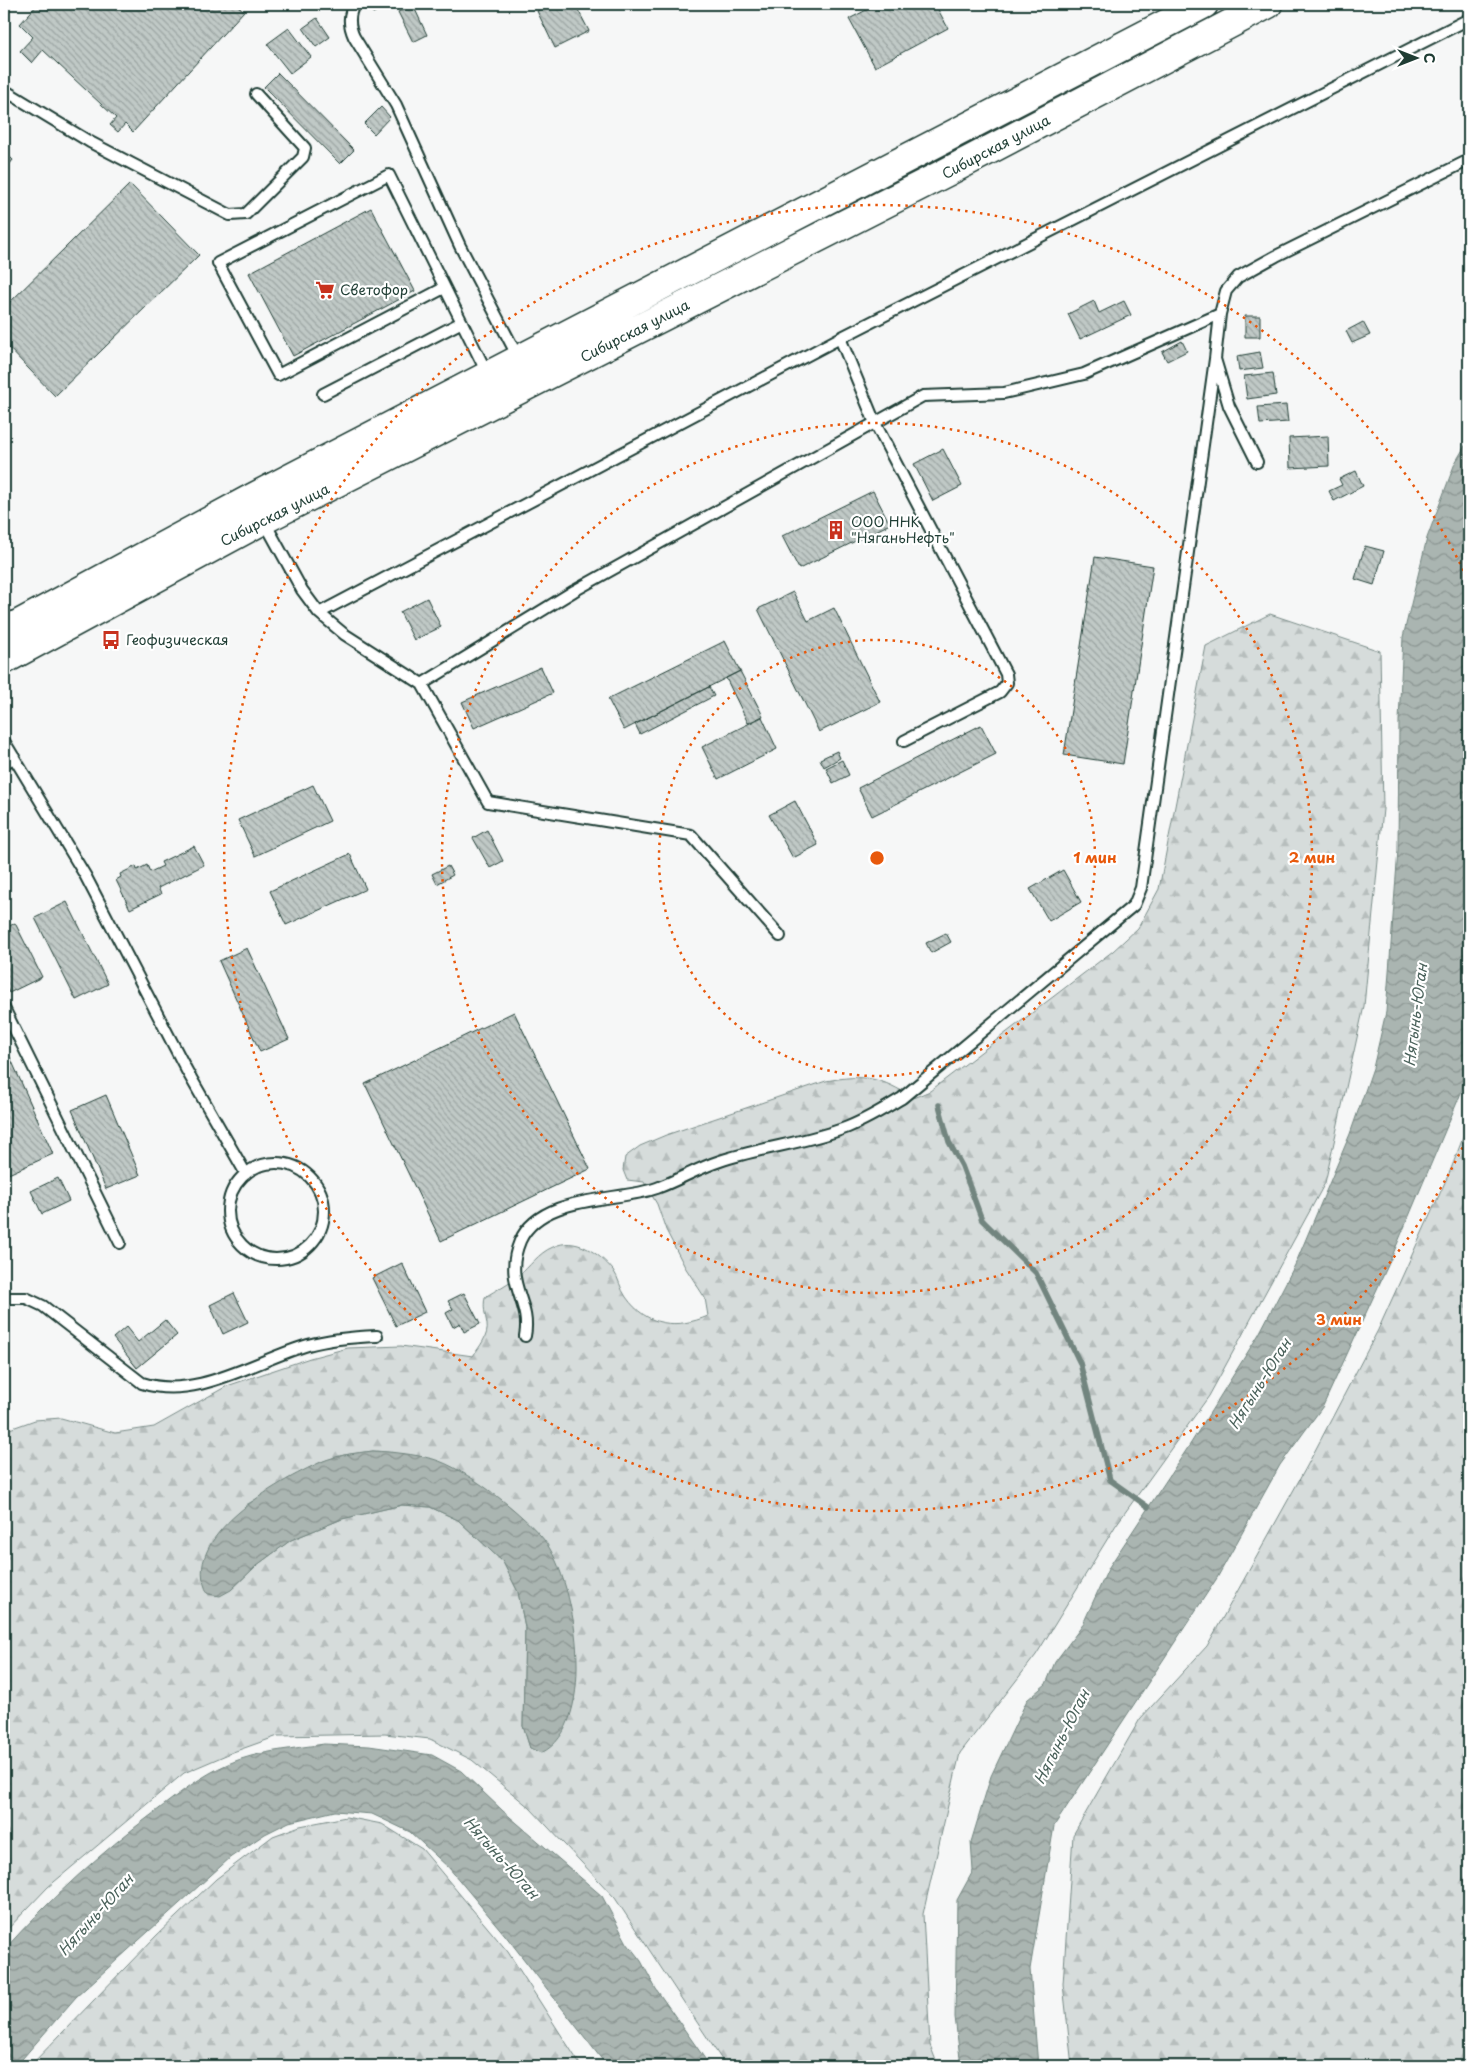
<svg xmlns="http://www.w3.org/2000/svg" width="1473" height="2070" font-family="'Playpen Sans',sans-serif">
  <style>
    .forest { fill: url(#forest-firs); stroke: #7a8c88; fill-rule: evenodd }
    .water { fill: url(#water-waves); stroke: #72857f }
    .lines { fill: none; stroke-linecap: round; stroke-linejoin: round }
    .stream { stroke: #72857f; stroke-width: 5.5 }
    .building { fill: url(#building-back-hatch); stroke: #1f3d34 }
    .lane-casing { stroke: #1f3d34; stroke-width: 14 }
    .primary-casing { stroke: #1f3d34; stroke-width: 31 }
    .lane { stroke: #fff; stroke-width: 10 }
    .primary { stroke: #fff; stroke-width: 28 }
    .ring { fill: none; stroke: #e8590c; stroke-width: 2.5; stroke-dasharray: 2.5 5 }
    .labels { text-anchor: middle; stroke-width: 4.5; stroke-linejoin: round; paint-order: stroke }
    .street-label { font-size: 14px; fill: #1f3d34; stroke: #fff }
    .poi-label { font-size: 14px; fill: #1f3d34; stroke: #fff; text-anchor: start }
    .water-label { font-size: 15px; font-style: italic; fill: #49615a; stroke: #fff }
    .centre { fill: #e8590c; stroke: #fff; stroke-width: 2.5 }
    .ring-label { font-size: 15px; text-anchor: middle; font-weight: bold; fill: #e8590c; stroke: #fff; stroke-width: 4.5; stroke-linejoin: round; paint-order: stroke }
  </style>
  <defs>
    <pattern id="forest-firs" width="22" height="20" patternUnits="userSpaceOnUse" patternTransform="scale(1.25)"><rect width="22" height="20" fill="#d6dcdb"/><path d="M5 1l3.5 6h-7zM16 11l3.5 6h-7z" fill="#b7bebd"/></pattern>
    <pattern id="water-waves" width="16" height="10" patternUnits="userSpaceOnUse" patternTransform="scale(1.25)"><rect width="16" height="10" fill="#aab5b1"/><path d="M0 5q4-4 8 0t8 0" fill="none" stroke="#8a9491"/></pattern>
    <pattern id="building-back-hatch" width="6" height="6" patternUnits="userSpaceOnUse" patternTransform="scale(1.25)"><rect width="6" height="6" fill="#c0c9c6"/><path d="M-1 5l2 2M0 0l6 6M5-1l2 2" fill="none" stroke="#9ba4a2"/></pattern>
  </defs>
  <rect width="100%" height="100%" fill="#f6f7f7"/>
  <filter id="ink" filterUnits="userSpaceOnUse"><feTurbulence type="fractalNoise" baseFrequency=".02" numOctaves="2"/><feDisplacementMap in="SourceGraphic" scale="10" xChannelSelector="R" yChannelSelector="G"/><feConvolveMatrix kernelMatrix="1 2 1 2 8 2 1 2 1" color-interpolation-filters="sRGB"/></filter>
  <g filter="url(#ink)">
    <!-- forest -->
    <path class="forest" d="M1270,614L1380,651L1383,809L1364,1006L1325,1183L1209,1396L1116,1525L1036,1655L960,1753L923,1914L930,2045L938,2066H726L615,1898L530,1808L472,1760L430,1739L385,1734L278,1736L233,1752L184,1773L48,1887L4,1933V1431L35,1420L61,1418L115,1433L154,1427L227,1386L310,1358L348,1348L401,1346L473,1356C479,1347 489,1336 487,1324C485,1313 483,1308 485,1297C496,1290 508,1284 518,1276C530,1267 538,1253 553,1247C575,1236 599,1253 613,1270C619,1278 620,1289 626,1297C647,1327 677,1329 708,1316L705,1298L685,1267L666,1230L657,1204L644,1182L627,1180L623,1170L625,1157L640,1146L666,1135L826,1081C864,1074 881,1077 913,1098L930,1091L1113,951L1138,928L1159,889L1206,646ZM373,1451C412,1454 430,1457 466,1475L575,1700L530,1748L523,1726L525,1627L518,1592L503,1562L458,1520L430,1507L402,1505L342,1519L291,1540L257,1565L231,1590L246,1505L321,1462L344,1455Z
      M1469,1122V2066H1072L1063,1984L1073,1835L1140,1719L1207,1646L1307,1466L1378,1330L1451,1169Z
      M346,1817L382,1824L422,1849L508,1952L581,2066H30L157,1935L216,1879L273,1836L300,1826Z"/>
    <!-- water -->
    <path class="water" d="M1469,439V1058L1461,1093L1390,1261L1323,1406L1280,1465L1217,1578L1054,1826L1030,1969L1038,2066H961L955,2017L957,1900L973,1871L971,1842L991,1776L1027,1700L1046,1684L1055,1662L1082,1626L1109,1567L1191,1443L1259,1334L1295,1265L1350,1134L1373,1068L1386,1012L1398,850L1399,721L1403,637L1427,538L1455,463Z
      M373,1451C393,1452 413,1454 433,1459C465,1468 518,1510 540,1535C577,1575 600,1726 541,1753L530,1748L523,1726L525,1627L518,1592L503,1562L458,1520L430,1507L402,1505L342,1519L291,1540L257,1565L231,1590L220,1596L208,1594C177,1537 279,1481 321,1462C337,1455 355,1453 373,1451Z
      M324,1744L369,1746L432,1755L461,1771L503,1811L602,1896L627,1943L641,1961L656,1989L710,2066H607L505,1935L449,1868L410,1832L372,1814L335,1811L289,1822L265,1834L231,1857L76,1997L16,2066H4V1950C50,1899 100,1853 155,1812C177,1795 202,1775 228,1764C257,1751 292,1749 324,1744Z"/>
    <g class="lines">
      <!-- stream -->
      <path class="stream" d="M939,1105L949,1142L962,1166L982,1220L1036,1273L1080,1363L1110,1480L1148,1507"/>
    </g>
    <!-- building -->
    <path class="building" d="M38,4H236L244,11L133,132L125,124L118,132L110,125L116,118L43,50L32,63L20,51L33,37L20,24Z
      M368,4H392L373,13Z
      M551,4H575L589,31L555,48L537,11Z
      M878,4H935L948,28L875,67L849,19Z
      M413,5L427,35L413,42L398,12Z
      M317,18L330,37L316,47L303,28Z
      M289,28L311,57L290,73L267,44Z
      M278,73L354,150L340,164L264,87Z
      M381,107L390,117L374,134L364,124Z
      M4,151L13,160L4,171Z
      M130,184L199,255L55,396L4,343V308Z
      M371,208L415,291L293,356L249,273Z
      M1094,301L1099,313L1124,301L1131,315L1080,339L1068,314Z
      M1245,316H1260V337H1245Z
      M1363,322L1370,335L1352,343L1346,331Z
      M1182,341L1187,351L1167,361L1162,352Z
      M1260,352L1263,368L1239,371L1237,356Z
      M1273,373L1276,395L1247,399L1244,376Z
      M1286,405L1288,422L1260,424L1258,407Z
      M1328,436L1329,466L1290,468L1289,438Z
      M943,449L962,486L933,501L914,464Z
      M1356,471L1363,486L1334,501L1329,491L1342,485L1339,479Z
      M873,491L890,524L799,569L782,536Z
      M1365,546L1384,551L1374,585L1355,579Z
      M1095,557L1153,566L1123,764L1064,755Z
      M793,592L808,621L834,608L880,702L819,732L758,609Z
      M427,598L441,627L414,640L400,612Z
      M725,641L740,671L624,730L608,699Z
      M541,667L553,693L474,728L462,702Z
      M740,671L763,716L748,723L726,678Z
      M709,687L714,696L640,734L635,724Z
      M762,717L777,749L718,779L702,747Z
      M981,725L996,754L872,816L858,788Z
      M837,751L840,758L824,767L820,759Z
      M842,760L849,775L833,783L826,768Z
      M313,785L330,821L255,856L238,820Z
      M795,801L818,845L793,858L769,815Z
      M487,830L503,861L490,868L473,838Z
      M194,846L204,865L158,888L161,894L130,909L116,880L121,877L120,874L136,866L137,870L147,865L150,872L163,866L161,862Z
      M350,854L366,889L286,925L270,891Z
      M448,866L453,875L437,884L432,874Z
      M1063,870L1081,902L1049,921L1030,889Z
      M67,902L108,984L76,1000L35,918Z
      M15,923L42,977L9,993L4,983V929Z
      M946,933L951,942L931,953L926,943Z
      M247,948L289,1039L260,1052L219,961Z
      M514,1012L590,1169L441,1241L365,1084Z
      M10,1057L53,1154L4,1176V1060Z
      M106,1095L140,1175L106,1189L72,1110Z
      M58,1178L69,1201L42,1214L31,1191Z
      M402,1263L425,1312L396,1326L372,1278Z
      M234,1293L248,1322L223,1334L210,1305Z
      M464,1293L480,1324L464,1332L460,1323L453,1327L446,1313L453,1309L448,1301Z
      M165,1320L177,1335L137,1368L113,1338L126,1327L138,1342Z"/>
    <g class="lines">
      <!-- lane casing -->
      <g class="lane-casing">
        <path id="lane" d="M355,4C348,14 349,26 354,37L396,105L460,246L519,359
          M4,90L90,142L230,215L246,214L303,157L305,148L256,94
          M444,288L278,375L218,263L389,175L488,375
          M840,338L875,423L1006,674L1007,683L1000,692L904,741
          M323,394L462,322
          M1257,462L1229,406L1215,359L1220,314L1226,291L1238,277L1276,256L1469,160
          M264,521L302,590L319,613L344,634L422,684L488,802L691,835L780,936
          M319,613L840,338L1469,19
          M422,684L574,591L923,396L1004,393L1084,374L1220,314
          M4,741L85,875L187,1071L246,1174
          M4,764L14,757
          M4,1008L120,1243
          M228 1211a48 48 0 1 1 96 0a48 48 0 1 1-96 0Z
          M4,1298H26L43,1306L142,1383C196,1401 256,1360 308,1345C330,1339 354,1337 377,1336
          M525,1336C532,1301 502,1284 520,1241C541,1194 618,1202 657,1188C679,1180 698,1168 720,1161C762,1147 807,1143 848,1127C868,1119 884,1109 902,1098L1134,905L1141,888L1215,359"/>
      </g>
      <!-- primary casing -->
      <g class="primary-casing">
        <path id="primary" d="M4,632L252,498L1204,4
          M4,660L263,520L947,172L1268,4"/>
      </g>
      <!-- lane -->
      <use href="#lane" class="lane"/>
      <!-- primary -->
      <use href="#primary" class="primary"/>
    </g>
  </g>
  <!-- distance rings -->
  <g class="ring">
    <circle cx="877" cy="858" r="218"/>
    <circle cx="877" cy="858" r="435"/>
    <path d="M1469 1134A653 653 0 1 1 1469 582"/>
  </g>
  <!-- icons -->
  <defs>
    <g id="supermarket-bare" transform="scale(1.5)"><path d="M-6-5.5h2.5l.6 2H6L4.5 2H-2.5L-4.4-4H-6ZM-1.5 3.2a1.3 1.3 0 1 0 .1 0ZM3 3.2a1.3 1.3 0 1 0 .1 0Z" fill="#c8321e" stroke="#fff" stroke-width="2.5" paint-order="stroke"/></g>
    <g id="building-bare" transform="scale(1.5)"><path d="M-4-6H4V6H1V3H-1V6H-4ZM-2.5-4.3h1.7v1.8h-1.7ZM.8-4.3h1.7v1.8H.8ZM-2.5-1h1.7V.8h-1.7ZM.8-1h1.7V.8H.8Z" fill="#c8321e" stroke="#fff" stroke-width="2.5" paint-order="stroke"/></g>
    <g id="bus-bare" transform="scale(1.5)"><path d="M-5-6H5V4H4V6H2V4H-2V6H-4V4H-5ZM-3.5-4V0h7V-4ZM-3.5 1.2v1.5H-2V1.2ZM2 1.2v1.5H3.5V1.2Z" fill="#c8321e" stroke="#fff" stroke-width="2.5" paint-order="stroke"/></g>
  </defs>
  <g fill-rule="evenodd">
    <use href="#supermarket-bare" x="325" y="290"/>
    <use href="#building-bare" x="836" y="530"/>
    <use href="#bus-bare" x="111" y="640"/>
  </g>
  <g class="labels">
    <!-- street labels -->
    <g class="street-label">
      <text transform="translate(996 147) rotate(-28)" y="5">Сибирская улица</text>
      <text transform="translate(635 331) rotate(-27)" y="5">Сибирская улица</text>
      <text transform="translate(275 515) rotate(-27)" y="5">Сибирская улица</text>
    </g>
    <!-- poi labels -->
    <g class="poi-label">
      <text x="340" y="295">Светофор</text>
      <text x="851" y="527">ООО ННК<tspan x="851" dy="16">"НяганьНефть"</tspan></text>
      <text x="126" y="645">Геофизическая</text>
    </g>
    <!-- water labels -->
    <g class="water-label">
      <text transform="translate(1416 1015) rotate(-83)" y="5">Нягынь-Юган</text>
      <text transform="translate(1260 1384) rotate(-58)" y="5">Нягынь-Юган</text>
      <text transform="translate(1062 1737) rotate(-63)" y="5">Нягынь-Юган</text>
      <text transform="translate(501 1858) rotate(48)" y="5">Нягынь-Юган</text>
      <text transform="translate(96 1915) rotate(-48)" y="5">Нягынь-Юган</text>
    </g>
  </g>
  <circle cx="877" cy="858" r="8" class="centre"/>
  <g class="ring-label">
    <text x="1095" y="863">1 мин</text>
    <text x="1312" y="863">2 мин</text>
    <text x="1339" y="1325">3 мин</text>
  </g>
  <!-- margin -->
  <rect width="1473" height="2070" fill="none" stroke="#fff" stroke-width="20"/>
  <rect x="10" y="10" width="1453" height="2050" fill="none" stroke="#1f3d34" stroke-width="2" filter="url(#ink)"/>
  <!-- north arrow -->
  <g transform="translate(1416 58) rotate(90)" stroke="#ffffff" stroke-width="4" paint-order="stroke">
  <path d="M0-4L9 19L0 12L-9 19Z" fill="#1f3d34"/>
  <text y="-8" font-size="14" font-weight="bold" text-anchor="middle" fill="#1f3d34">С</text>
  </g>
</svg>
